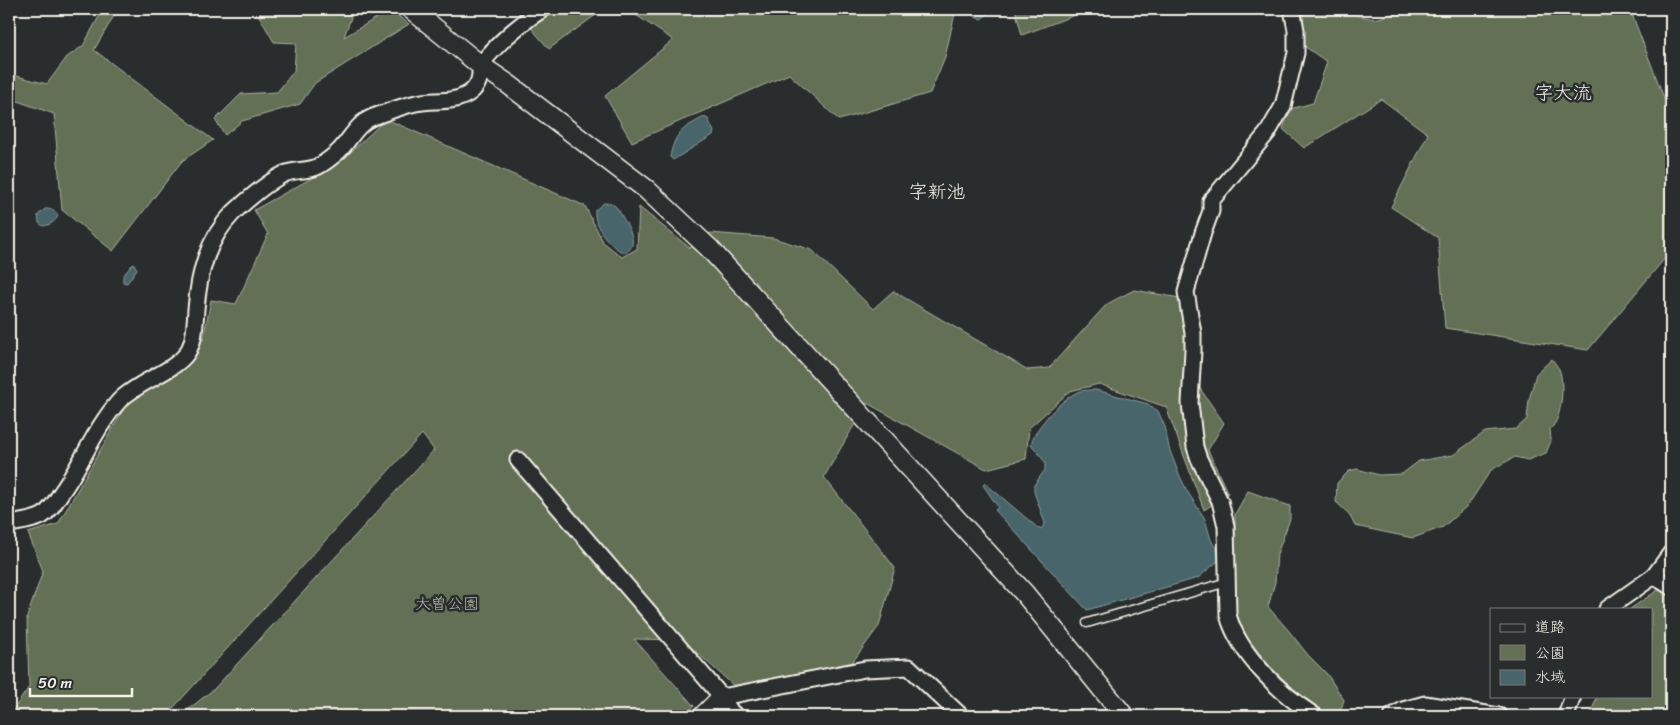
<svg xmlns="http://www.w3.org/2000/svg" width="1680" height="725" font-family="Sriracha,'Klee One',sans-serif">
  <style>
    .green { fill: #646f56; stroke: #acb09f }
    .water { fill: #47656a; stroke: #8c9d9c }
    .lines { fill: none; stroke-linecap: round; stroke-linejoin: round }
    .service-casing { stroke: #f4f1e8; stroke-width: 11 }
    .minor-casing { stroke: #f4f1e8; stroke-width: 19 }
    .tertiary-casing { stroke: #f4f1e8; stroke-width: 22 }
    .service { stroke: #2a2d2e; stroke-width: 8 }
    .minor { stroke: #2a2d2e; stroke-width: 15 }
    .tertiary { stroke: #2a2d2e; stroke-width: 19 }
    .labels { text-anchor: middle; stroke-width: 5; stroke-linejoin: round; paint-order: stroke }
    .park-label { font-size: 16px; fill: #b3b6a6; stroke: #2a2d2e }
    .quarter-label { font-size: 19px; fill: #f4f1e8; stroke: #2a2d2e }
  </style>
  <rect width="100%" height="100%" fill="#2a2d2e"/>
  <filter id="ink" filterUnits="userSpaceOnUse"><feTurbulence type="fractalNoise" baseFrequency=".02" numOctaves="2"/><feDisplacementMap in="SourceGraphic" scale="10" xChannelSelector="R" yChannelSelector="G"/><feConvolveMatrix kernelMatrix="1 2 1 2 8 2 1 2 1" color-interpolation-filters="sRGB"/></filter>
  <g filter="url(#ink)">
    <!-- green -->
    <path class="green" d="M103,9H118L94,50L213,140L182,161L113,251L62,210L54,114L9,98V74L47,84L67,57L83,46Z
      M262,9H354L344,37L390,10L409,24L315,83L300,104L242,121L225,135L215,120L241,94L277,92L294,71L296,43L274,42L259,16Z
      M515,9H604L549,49Z
      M627,9H956L945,57L930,93L839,120L789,74L632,142L605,96L673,40Z
      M1015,9H1091L1022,35Z
      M1301,9H1325L1375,19L1411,9H1630L1671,116V251L1588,350L1445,328L1438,238L1391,207L1428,134L1381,99L1304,148L1283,129L1290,109L1313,103L1327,62L1304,46Z
      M386,119L585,206L603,242L622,257L637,249L639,207L690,248L710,233L773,238L812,250L873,309L893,291L1028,370L1049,368L1107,304L1134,290L1180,298L1187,337V370L1224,423L1208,450L1228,494L1204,510L1166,407L1099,384L1070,391L1029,428L1026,459L986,469L867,403L824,477L895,568L879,626L851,664L734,686L683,640L634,639L694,706L685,716H180L214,689L434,450L422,434L166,716H9L29,687L27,617L43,571L28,533L58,524L130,398L177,370L203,340L211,300L236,304L268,234L254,210L339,163Z
      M1552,359C1554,362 1557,366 1559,369C1565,382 1562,421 1550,429L1551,441L1546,453L1528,460L1515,457L1491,470L1468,505L1443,527L1413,538L1355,526L1349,514L1336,502L1337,483L1349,471L1357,469L1379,475L1402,474L1419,461L1453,455L1485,432L1516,429L1527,419L1529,400L1536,374Z
      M1248,491L1290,506V519L1277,554L1275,582L1268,607L1289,631L1308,655L1327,674L1344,700L1339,716H1330L1310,703L1272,669L1245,635L1235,610L1232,573L1235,538V514Z
      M1661,588L1671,596V716H1590L1597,696H1651V609H1630Z"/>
    <!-- water -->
    <path class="water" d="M970,9H995L981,19L975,17Z
      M704,117L708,119L714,132L713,135L673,160L670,157C675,132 682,129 704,117Z
      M604,203C608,203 612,203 615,206C618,208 620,213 622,216C628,227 641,246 624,253C610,246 593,227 595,210Z
      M45,209C52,209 55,209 58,216C55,222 50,225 43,226L39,223L38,215Z
      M134,264L137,269L127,283L123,282V276L131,266Z
      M1096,390L1148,404L1158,411L1165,427L1169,448L1178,472L1187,491L1205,519L1211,540L1217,550L1218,561L1198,578L1087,610L995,510L998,507L983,485L985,483L1039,529L1042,528L1045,523L1034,492V485L1045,470V462L1031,444C1035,427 1063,397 1080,391C1085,390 1091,390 1096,390Z"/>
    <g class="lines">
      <!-- service casing -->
      <g class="service-casing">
        <path id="service" d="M1087,623L1227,582"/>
      </g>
      <!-- minor casing -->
      <g class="minor-casing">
        <path id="minor" d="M1292,9L1296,30V53L1283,106L1268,132L1211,201V211L1203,233L1186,292L1193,333V351L1190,403L1195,447L1199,459L1220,501L1226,526L1228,615C1239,655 1281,694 1315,716
          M518,460L722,697L731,712L736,716
          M9,524C20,522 32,521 42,516C50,511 56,501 61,493C82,464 95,428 119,401C137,382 175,371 187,353C195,341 195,323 196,309C199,273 207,240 233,213C246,201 268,182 284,174C293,170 305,171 314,168C322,166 332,157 339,151C350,140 357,123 373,117C387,112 402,106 416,103C434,99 452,104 468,94C479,87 481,77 480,65C498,43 519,24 543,9
          M1654,576L1671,587
          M1607,609L1654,576L1671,553
          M722,697L865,669L909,667L961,716
          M1392,716L1403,710L1425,704L1499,716
          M1566,716L1573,696"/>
      </g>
      <!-- tertiary casing -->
      <g class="tertiary-casing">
        <path id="tertiary" d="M411,9L480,65L508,84L646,189L709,248L1025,594L1124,716
          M703,716L722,697"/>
      </g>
      <!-- service -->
      <use href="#service" class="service"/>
      <!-- minor -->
      <use href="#minor" class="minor"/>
      <!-- tertiary -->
      <use href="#tertiary" class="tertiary"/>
    </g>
  </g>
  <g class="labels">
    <!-- park labels -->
    <g class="park-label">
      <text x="447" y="609">大曽公園</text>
    </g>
    <!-- quarter labels -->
    <g class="quarter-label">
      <text x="1563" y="99">字大流</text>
      <text x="937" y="198">字新池</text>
    </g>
  </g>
  <!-- margin -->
  <rect width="1680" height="725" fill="none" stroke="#2a2d2e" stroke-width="30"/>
  <rect x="15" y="15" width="1650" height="695" fill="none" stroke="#f4f1e8" stroke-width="2" filter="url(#ink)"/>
  <!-- legend -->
  <rect x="1490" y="608" width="162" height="90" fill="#2a2d2e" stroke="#7b7b78"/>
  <rect x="1500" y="624" width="25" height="8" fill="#2a2d2e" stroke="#7b7b78"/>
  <text x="1535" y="632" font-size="15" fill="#f4f1e8">道路</text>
  <rect x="1500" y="645" width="25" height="15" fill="#646f56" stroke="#7b7b78"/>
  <text x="1535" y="658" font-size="15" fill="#f4f1e8">公園</text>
  <rect x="1500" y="670" width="25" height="15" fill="#47656a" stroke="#7b7b78"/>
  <text x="1535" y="682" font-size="15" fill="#f4f1e8">水域</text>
  <!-- scale -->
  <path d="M30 688v8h102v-8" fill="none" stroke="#f4f1e8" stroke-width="2.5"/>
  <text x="38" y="688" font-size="15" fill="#f4f1e8" stroke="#2a2d2e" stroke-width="4" paint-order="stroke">50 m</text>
</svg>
